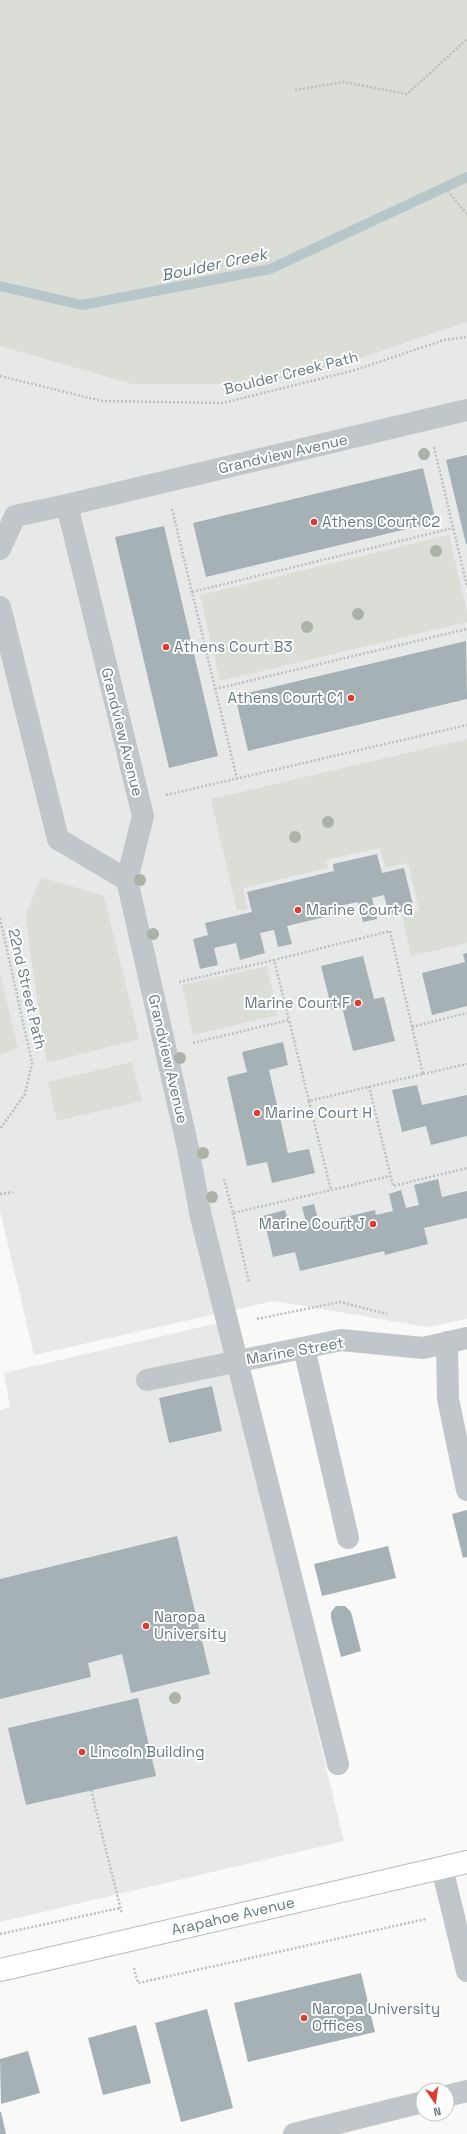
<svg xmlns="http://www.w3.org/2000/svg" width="467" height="2134" font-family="'Space Grotesk',sans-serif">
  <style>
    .built { fill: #e7e9e8 }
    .green { fill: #daded6 }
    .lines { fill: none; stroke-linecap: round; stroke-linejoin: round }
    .stream { stroke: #b7c6c8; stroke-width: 10 }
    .building { fill: #a5b1b4 }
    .major-casing { stroke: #b4babd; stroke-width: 24 }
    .path { stroke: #bbbfc1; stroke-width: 2.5; stroke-dasharray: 2 2; stroke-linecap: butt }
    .minor { stroke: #c0c6c9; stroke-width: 22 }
    .major { stroke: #fff; stroke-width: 22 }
    .tree { fill: #abb3a6 }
    .poi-dot { fill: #e03b30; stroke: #fff; stroke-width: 1.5 }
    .labels { text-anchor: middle; stroke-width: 4; stroke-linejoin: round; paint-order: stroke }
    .street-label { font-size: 15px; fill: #657a81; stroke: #fff }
    .poi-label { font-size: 15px; fill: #657a81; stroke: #fff; text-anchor: start }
    .water-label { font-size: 16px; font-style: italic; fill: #60787c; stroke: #fff }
  </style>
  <rect width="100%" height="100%" fill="#f9f9f7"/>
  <!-- built -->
  <path class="built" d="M0,0H467V1319L427,1327L274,1301L34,1355L0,1211Z
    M218,1323L344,1841L0,1922V1411L10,1407L4,1373Z"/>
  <!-- green -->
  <path class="green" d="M0,0H467V322L352,361L286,378L234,384H132L0,346Z
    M449,535L467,612V622L220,681L200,595Z
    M467,739V943L411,956L402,915L419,910L408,863L385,868L380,848L326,860L328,868L243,888L248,909L237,911L211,799Z
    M41,877L104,896L139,1039L47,1063L29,945L26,914Z
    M267,966L278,1015L193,1035L182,985Z
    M0,973L18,1048L0,1055Z
    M132,1062L142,1101L57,1121L48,1082Z"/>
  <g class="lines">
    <!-- stream -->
    <path class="stream" d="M0,286L82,305L270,269L467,177"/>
  </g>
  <!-- building -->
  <path class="building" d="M467,455V544H466L446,460Z
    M423,468L436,522L206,577L193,523Z
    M164,526L218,756L169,768L115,537Z
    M466,641L467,699L248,751L235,696Z
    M377,854L382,873L404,868L414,909L389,914L384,895L372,898L377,919L363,922L358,902L344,905L346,912L287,926L292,944L278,947L274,930L260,933L265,953L240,960L236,943L214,948L218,965L200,969L193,939L208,935L205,923L252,912L247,892L334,871L333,864Z
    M467,953V1006L432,1015L422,973L465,962L463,954Z
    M363,956L374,999L384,997L395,1041L353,1051L342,1007L332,1010L321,966Z
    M283,1042L288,1065L269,1070L288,1153L309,1149L315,1173L272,1183L267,1162L247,1166L227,1077L247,1072L242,1052Z
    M417,1085L422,1105L467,1095V1136L431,1145L426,1126L402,1132L392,1090Z
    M438,1179L442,1197L467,1191V1218L424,1228L428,1244L385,1255L384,1251L300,1271L295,1252L273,1257L263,1216L285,1210L290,1229L307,1225L302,1207L314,1204L319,1223L375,1210L376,1215L393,1211L389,1194L401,1190L406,1208L419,1205L414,1185Z
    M212,1386L222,1431L169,1443L159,1398Z
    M467,1510V1557L463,1558L452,1514Z
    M177,1536L210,1674L131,1693L122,1654L88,1663L91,1677L0,1699V1579Z
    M388,1546L396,1578L322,1596L314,1564Z
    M336,1606H345L351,1612L361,1651L341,1657L331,1618V1612Z
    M138,1698L156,1776L26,1805L8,1728Z
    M361,1973L375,2032L248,2062L234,2003Z
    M207,2009L233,2108L181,2122L155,2023Z
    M136,2025L151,2083L103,2095L88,2038Z
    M28,2051L40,2093L1,2104L0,2059Z
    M0,2112H1L6,2134H0Z"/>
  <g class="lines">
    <!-- major casing -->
    <g class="major-casing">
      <path id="major" d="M0,1970L467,1862"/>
    </g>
    <!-- path -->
    <path class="path" d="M295,90L344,82L407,94L467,39
      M445,188L467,214
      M0,376L102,401L223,403L355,370L444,340L467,337
      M434,447L467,586
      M172,509L237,779
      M192,592L453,528
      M215,689L467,629
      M166,795L467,725
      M0,918L32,1063L25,1094L0,1129
      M179,982L274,960
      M412,1027L467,1013
      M193,1043L289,1020L309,1101L423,1074L390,931L274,960L289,1020
      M423,1074L467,1064
      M369,1086L393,1186L467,1168
      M309,1101L331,1190L390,1176
      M224,1179L233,1213L331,1190
      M0,1194L13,1192
      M233,1213L249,1283
      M257,1319L340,1302L387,1314
      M91,1790L122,1914
      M0,1934L120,1908
      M134,1968L138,1983L426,1919"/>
    <!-- minor -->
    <path class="minor" d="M0,549L15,516L67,505
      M0,607L58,839L127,880
      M447,1342L448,1399L467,1490
      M304,1348L348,1538
      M147,1380L341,1340L423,1348L467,1338
      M338,1764L201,1217L188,1148L127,880L143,816L67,505L467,410
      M442,1868L467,1971
      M447,2096L467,2091
      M294,2134L423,2102"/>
    <!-- major -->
    <use href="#major" class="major"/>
  </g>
  <!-- trees -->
  <g class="tree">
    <circle cx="424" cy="454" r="6"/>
    <circle cx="436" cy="551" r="6"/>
    <circle cx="358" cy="614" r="6"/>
    <circle cx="307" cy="627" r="6"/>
    <circle cx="328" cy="822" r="6"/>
    <circle cx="295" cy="837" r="6"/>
    <circle cx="140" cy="880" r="6"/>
    <circle cx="153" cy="934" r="6"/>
    <circle cx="180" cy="1058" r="6"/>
    <circle cx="203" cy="1153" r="6"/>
    <circle cx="212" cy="1197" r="6"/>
    <circle cx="175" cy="1698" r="6"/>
  </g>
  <!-- markers -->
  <g class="poi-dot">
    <circle cx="314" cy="522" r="4"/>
    <circle cx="166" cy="647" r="4"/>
    <circle cx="351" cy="698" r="4"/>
    <circle cx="298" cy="910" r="4"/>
    <circle cx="358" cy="1003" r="4"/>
    <circle cx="257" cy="1113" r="4"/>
    <circle cx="373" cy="1224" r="4"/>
    <circle cx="146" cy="1626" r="4"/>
    <circle cx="82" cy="1752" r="4"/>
    <circle cx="304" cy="2018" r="4"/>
  </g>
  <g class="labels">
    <!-- street labels -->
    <g class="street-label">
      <text transform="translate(291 373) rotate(-14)" y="5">Boulder Creek Path</text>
      <text transform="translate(283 454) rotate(-13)" y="5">Grandview Avenue</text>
      <text transform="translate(122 732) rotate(76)" y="5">Grandview Avenue</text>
      <text transform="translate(27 989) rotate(77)" y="5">22nd Street Path</text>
      <text transform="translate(168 1059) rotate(77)" y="5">Grandview Avenue</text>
      <text transform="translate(295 1351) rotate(-10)" y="5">Marine Street</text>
      <text transform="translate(233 1916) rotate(-13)" y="5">Arapahoe Avenue</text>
    </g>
    <!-- poi labels -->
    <g class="poi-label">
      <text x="322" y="527">Athens Court C2</text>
      <text x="174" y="652">Athens Court B3</text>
      <text x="343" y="703" text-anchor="end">Athens Court C1</text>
      <text x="306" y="915">Marine Court G</text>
      <text x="350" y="1008" text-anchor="end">Marine Court F</text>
      <text x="265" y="1118">Marine Court H</text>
      <text x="365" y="1229" text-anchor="end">Marine Court J</text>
      <text x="154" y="1622">Naropa<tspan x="154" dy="17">University</tspan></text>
      <text x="90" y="1757">Lincoln Building</text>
      <text x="312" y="2014">Naropa University<tspan x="312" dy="17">Offices</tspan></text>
    </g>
    <!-- water labels -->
    <g class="water-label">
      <text transform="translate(214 264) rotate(-12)" y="6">Boulder Creek</text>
    </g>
  </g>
  <!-- north arrow -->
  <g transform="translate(435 2102) rotate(167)"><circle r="19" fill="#ffffff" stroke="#c1cacd"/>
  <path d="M0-3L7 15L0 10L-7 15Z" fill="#e03b30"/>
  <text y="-6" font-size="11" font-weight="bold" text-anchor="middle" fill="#657a81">N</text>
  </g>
</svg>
